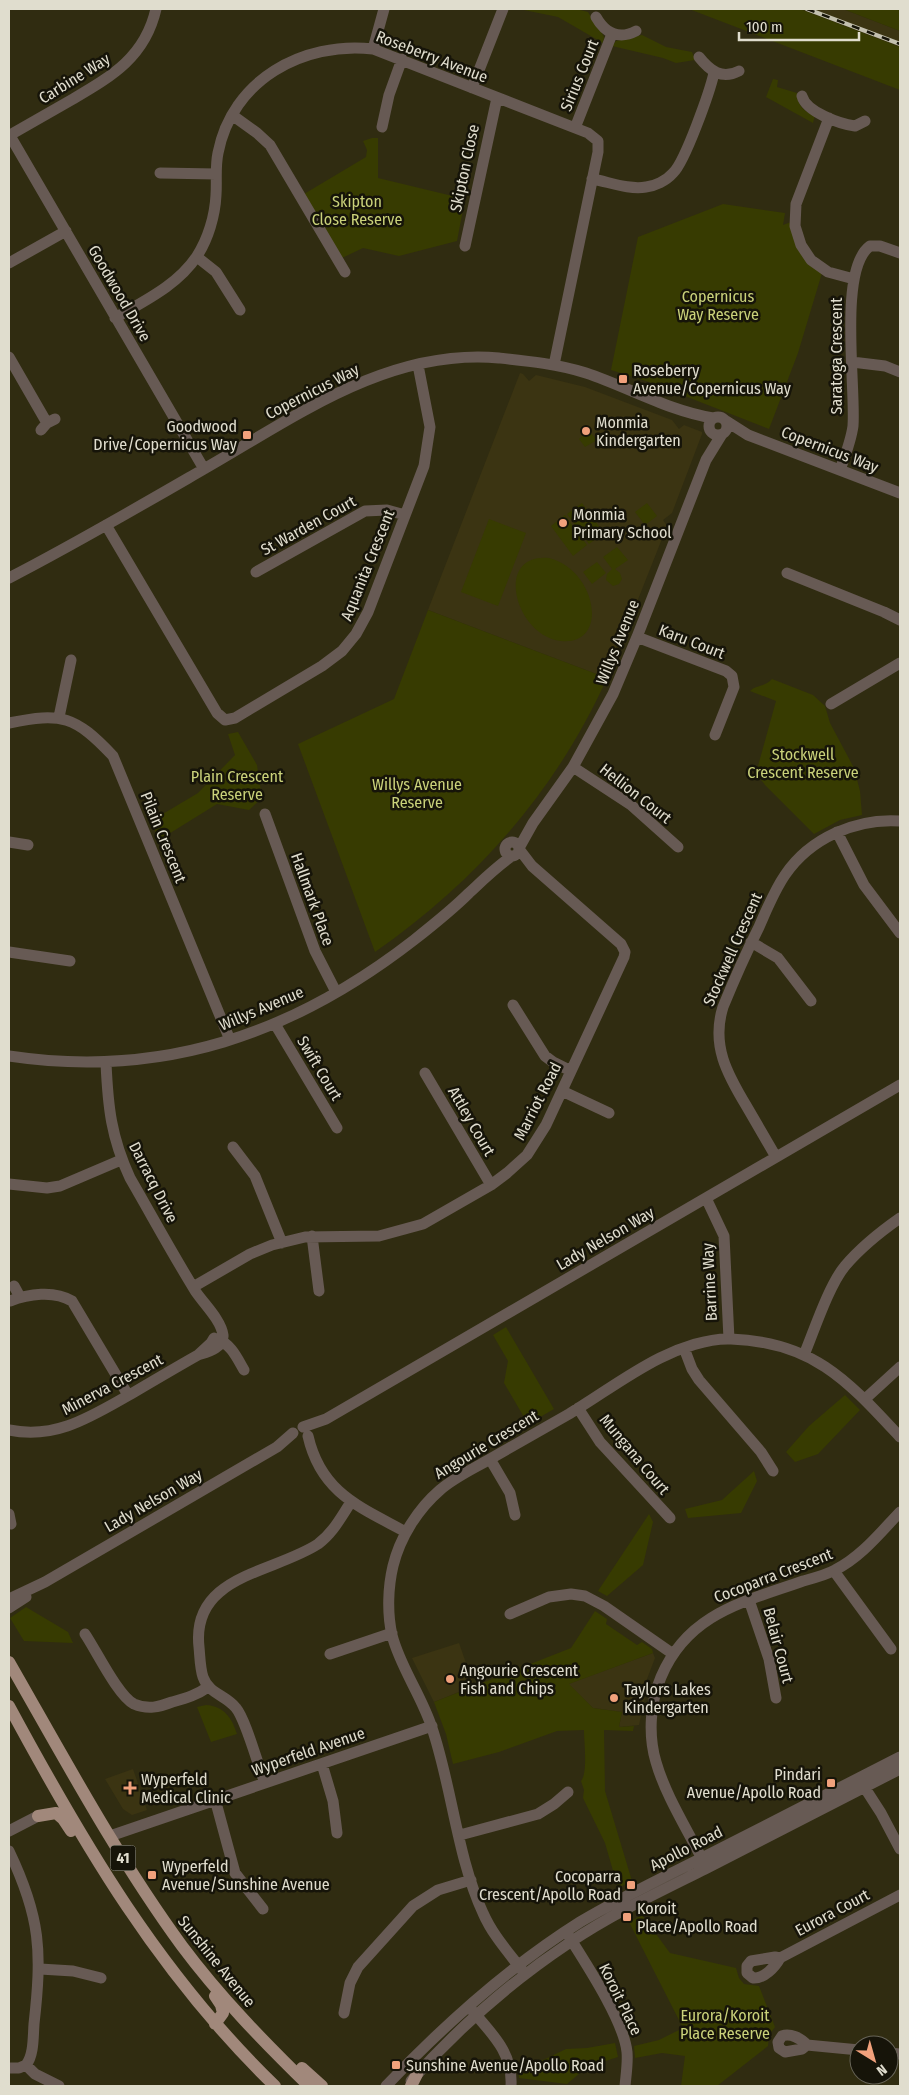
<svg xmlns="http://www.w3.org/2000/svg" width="909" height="2095" font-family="'Fira Sans Condensed',sans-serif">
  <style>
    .built { fill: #3b3412 }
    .green { fill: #373b01 }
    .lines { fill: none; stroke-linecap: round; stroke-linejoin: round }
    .minor { stroke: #675a54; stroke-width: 11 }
    .major { stroke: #a1887b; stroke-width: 12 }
    .rail-casing { stroke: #c3c0af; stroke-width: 4.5 }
    .rail { stroke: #161409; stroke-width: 2.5; stroke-dasharray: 8; stroke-linecap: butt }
    .poi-dot { fill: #f1a17c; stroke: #161409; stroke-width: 2 }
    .labels { text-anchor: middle; stroke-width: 5; stroke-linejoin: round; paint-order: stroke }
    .shield { fill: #161409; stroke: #a3a193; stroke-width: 1 }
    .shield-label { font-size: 15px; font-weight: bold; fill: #e0ddce }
    .street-label { font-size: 16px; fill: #e0ddce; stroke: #161409 }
    .park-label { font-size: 16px; fill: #cad27a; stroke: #161409 }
    .poi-label { font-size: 16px; fill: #e0ddce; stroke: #161409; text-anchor: start }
  </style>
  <rect width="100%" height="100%" fill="#302c11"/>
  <!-- built -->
  <path class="built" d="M800,9H843L900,31V47Z
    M520,373L523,374L529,381L536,375L585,387L672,420L679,429L684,425L702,432V434L672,513L663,520L667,526L607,678L428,610Z
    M459,1643L474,1686L434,1702L412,1658Z
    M653,1653L655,1658L644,1687L647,1689L639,1725L619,1727L622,1712L593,1708L568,1684Z
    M133,1769L147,1810L132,1815L123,1809L105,1779Z"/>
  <!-- green -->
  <path class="green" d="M519,9H576L588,12C593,21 600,29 604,37L603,43L558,17Z
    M689,9H800L900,47V90Z
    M843,9H897L900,10V31Z
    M642,35L666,47L692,52L695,60L676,63L663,58L612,46L616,41Z
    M773,79L778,80L777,87L797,93C798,105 803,112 815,115L813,123L766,97Z
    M372,138H378V178L465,199L457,241L399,256L363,248L342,258L304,194L366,157L367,150L363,141Z
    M723,204L785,213L783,225L791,222L822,273L798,353L769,429L649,382L611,370L638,237Z
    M589,431L597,440L585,447L579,439Z
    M582,503L604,533L589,544L567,514Z
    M647,503L657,516L645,525L635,512Z
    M565,515L587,545L573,556L551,526Z
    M489,519L526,533L498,606L461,592Z
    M617,547L628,560L615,569L620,573L622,579L619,584L613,586L606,580L607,574L612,569L603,557Z
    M549,558C597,570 610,646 561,641C515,636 493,553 549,558Z
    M597,562L606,573L592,584L583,572Z
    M428,610L607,678C557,790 475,883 375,952L298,744L394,699Z
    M772,679L813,695L825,706L830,723L854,768L860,791L862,815L840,820L814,834L765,785L756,773L776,701L750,691C756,685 765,687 772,679Z
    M238,732L257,765L262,798L249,810L217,804L159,840L151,821L198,793L235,755L228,734Z
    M506,1327L554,1409L528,1424L504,1383L508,1361L493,1335Z
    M845,1395L860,1410L818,1454L795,1462L786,1452L809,1426Z
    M754,1471L757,1481L741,1513L688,1518L685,1509L722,1500Z
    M649,1514L653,1522L643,1565L607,1596L598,1591Z
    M26,1607L68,1632L73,1643L24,1641L10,1618Z
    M595,1611L607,1619L606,1624L637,1645L642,1642L652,1649L653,1653L569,1684L593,1708L622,1712L619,1727L634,1726L633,1731L604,1730L605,1791L632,1881L618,1888L605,1843L583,1798L584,1790L581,1781C588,1773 584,1742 584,1730L557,1731L499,1752L453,1764L446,1734L434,1702L571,1648Z
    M206,1705C224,1706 232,1718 237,1734L211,1742L197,1707Z
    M642,1915L670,1953L736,1968L739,1978L744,1984L759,1986L775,2027L769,2035L768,2046L717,2086H681L685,2056L662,2053L635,2058L634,2046L659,2040L683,2028L629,1922Z
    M615,2043L618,2057L587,2067L567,2084L519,2078L518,2069L539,2062L566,2049L587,2048Z"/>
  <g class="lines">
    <!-- minor -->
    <path class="minor" d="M596,17C605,33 619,40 636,31
      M373,49L384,9
      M699,57C710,71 722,80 739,71
      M472,88L503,9
      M802,96C806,112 840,124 855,126L865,121
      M232,115L257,133L270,145L345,272
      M829,118L796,204L795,226L801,245L811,260L828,272L854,279
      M382,127L389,95L402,59
      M575,128L612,34
      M9,134L204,469
      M10,135C31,123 52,111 73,99C112,76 145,57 156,9
      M160,173L216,174
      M592,179C609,182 629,190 646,187C655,186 666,181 673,173C685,162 710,91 714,73
      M465,246L497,98
      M197,257L216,272L240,310
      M9,263L66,231
      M115,318C144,301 178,285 197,256C208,239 215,216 216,195C217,181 215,167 218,153C232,80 303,41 373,49L588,133L598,141V152L554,365
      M9,357L47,423
      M852,362L885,366L900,372
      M709 426a9 9 0 1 1 18 0a9 9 0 1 1-18 0Z
      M726,421L748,435L900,493
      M41,430L47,423L55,419
      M840,470C845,456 851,441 853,426C856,387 838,269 870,246H880L900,253
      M106,525L217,713L225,720L235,718L322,666L342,651L356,634L368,612L424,466L430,427L418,365
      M256,572L365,511L387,510L405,515
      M787,573L884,612L900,620
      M9,578C75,544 140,506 204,469C295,417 388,348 499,358C528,361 558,364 586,373C628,387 669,411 713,418
      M637,637L726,671L732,676L734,687L715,735
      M831,704L900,663
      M59,717L71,660
      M9,723C62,712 75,716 113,756L230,1040
      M573,767L631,805L678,847
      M265,814L315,951L336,992
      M837,832L864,885L900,933
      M9,842L28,845
      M505 849a7 7 0 1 1 14 0a7 7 0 1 1-14 0Z
      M519,848L533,823L573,767L613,694L637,637L706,460L722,434
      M751,942L778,958L811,1001
      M9,952L70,961
      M513,1005L545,1056L553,1062L571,1071
      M275,1024L337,1128
      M9,1056C163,1079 293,1034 414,940C433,925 452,910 469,893C483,880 496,867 512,856
      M106,1063C108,1107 111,1137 130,1178C152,1216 173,1255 196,1292C204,1304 221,1320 223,1335C224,1348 207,1352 198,1355
      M425,1073L491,1185
      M562,1091L609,1113
      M233,1147L255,1176L282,1243
      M776,1157C766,1140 757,1124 747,1107C727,1074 711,1045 723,1007C734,980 746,953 759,927C767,909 774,891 785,875C810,838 856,818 900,821
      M9,1184L47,1188L60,1186L121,1160
      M706,1198L724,1236L729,1339
      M312,1236L319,1291
      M14,1286L20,1297
      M193,1287L250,1254L272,1245L305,1237L379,1236L423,1224L491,1185L507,1173L527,1155L546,1125L624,957L625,952L621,944L532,866L519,849
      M10,1301C28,1294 54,1290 72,1301L128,1395
      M217,1339C231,1344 237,1358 244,1370
      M684,1348L692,1369L699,1380L761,1452L773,1471
      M804,1355C814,1331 829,1285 845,1266C861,1247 880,1232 900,1218
      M865,1399L900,1367
      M578,1408L600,1442L670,1518
      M303,1427L326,1419L900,1085
      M9,1430C56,1440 92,1416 131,1394C153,1381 175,1368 198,1355L211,1343L214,1338
      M308,1436C321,1493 360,1507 406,1532
      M490,1459L510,1493L515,1515
      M9,1514L11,1524
      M834,1571L891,1649
      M9,1599L45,1582L277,1447L293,1433
      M749,1600L769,1659L776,1698
      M9,1608L26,1597
      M510,1614L549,1597L571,1594L585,1596L604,1606L673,1654
      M85,1634C96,1650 118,1696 134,1704C148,1710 159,1707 172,1702C186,1698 197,1695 208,1687
      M330,1654L392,1633
      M322,1764L333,1801L337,1833
      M861,1782L881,1813L900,1849
      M265,1783C258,1766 246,1720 236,1708C226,1695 209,1694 203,1677C200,1668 200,1657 199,1647C191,1575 274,1573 318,1544C333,1533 341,1517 351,1502
      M215,1799L235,1873L263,1909
      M9,1831L38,1816
      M460,1835L538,1814L554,1804L568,1792
      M110,1836L432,1726
      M9,1851C41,1918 42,1952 34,2024C33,2037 34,2055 26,2065
      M705,1865C689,1832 666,1797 656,1762C648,1735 650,1703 661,1677C688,1613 744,1602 803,1581C814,1578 826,1575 835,1570C861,1557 880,1533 900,1512
      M568,1935C585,1962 624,2021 627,2052C628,2063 626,2075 625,2086
      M775,1957L780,1958C775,1967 764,1979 753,1978L747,1973V1966L751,1961Z
      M780,1958L900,1895
      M40,1969L73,1971L101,1978
      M525,1974C510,1954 493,1936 483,1913C457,1857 452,1787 432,1728C422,1696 400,1667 392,1635C387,1613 388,1587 393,1566C400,1537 418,1509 440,1490C455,1477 473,1469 490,1459C516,1444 543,1429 569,1414C599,1396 628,1374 660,1358C680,1348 708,1338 731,1339C814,1342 848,1381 900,1437
      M471,2009C491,2033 513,2052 511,2086
      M344,2013L350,1983L358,1967L413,1906L438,1890L471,1880
      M807,2045L802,2049L785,2052L779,2048L778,2042L782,2036C790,2033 801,2038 807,2045L859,2050
      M889,2053L900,2054
      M26,2065L35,2074L59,2086
      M9,2068H19L26,2065
      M411,2081C459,2027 509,1983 569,1943C612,1914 659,1892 705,1869C770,1835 835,1802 900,1769
      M386,2086C445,2024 507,1968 580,1922C620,1898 662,1878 704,1857C769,1824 835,1790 900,1757"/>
    <!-- major -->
    <path class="major" d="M9,1662C64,1758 117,1857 182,1946C220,1997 264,2042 309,2086
      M9,1706C84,1845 160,1975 275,2086
      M38,1816L56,1813L63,1819L71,1831
      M215,1996L221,2005L223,2013L215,2024
      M302,2068L322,2086
      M411,2086L417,2074"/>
    <!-- rail casing -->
    <g class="rail-casing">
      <path id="rail" d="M807,9L900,44"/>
    </g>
    <!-- rail -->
    <use href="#rail" class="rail"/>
  </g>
  <!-- markers -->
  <g class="poi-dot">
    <rect x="618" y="374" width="10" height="10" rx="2.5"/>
    <circle cx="586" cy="431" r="5"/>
    <rect x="242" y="430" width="10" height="10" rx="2.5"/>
    <circle cx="563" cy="523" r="5"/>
    <circle cx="450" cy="1679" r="5"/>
    <circle cx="614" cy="1698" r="5"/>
    <rect x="826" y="1778" width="10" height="10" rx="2.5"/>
    <path d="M127.5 1780.5h5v5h5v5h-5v5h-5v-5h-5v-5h5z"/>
    <rect x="147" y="1870" width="10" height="10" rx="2.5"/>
    <rect x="626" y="1880" width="10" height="10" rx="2.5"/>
    <rect x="622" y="1912" width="10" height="10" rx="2.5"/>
    <rect x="391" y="2060" width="10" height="10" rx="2.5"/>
  </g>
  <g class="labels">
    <!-- shield labels -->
    <rect class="shield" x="110.5" y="1845.5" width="25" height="25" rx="4"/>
    <g class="shield-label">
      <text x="123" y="1863">41</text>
    </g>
    <!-- street labels -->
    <g class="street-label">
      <text transform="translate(432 56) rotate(21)" y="6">Roseberry Avenue</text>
      <text transform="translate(579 75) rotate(-68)" y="6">Sirius Court</text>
      <text transform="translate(74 78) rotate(-32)" y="6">Carbine Way</text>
      <text transform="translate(464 168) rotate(-78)" y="6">Skipton Close</text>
      <text transform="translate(120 293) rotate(60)" y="6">Goodwood Drive</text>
      <text transform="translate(836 356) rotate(-90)" y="6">Saratoga Crescent</text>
      <text transform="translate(312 391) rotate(-27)" y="6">Copernicus Way</text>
      <text transform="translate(830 449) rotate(21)" y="6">Copernicus Way</text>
      <text transform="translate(308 525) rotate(-29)" y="6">St Warden Court</text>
      <text transform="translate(367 565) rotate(-68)" y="6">Aquanita Crescent</text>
      <text transform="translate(692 641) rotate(21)" y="6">Karu Court</text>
      <text transform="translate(617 642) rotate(-68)" y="6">Willys Avenue</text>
      <text transform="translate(636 793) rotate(38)" y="6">Hellion Court</text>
      <text transform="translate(164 837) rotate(68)" y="6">Pilain Crescent</text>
      <text transform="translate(313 899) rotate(70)" y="6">Hallmark Place</text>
      <text transform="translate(732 949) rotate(-66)" y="6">Stockwell Crescent</text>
      <text transform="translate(261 1008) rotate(-23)" y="6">Willys Avenue</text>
      <text transform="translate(320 1068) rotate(59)" y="6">Swift Court</text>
      <text transform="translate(537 1101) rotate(-63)" y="6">Marriot Road</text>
      <text transform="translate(472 1121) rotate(60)" y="6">Attley Court</text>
      <text transform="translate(154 1182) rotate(63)" y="6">Darracq Drive</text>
      <text transform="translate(605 1238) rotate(-30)" y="6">Lady Nelson Way</text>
      <text transform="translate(709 1282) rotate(-93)" y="6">Barrine Way</text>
      <text transform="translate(112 1384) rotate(-28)" y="6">Minerva Crescent</text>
      <text transform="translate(486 1444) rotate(-31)" y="6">Angourie Crescent</text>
      <text transform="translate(635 1454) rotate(50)" y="6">Mungana Court</text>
      <text transform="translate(153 1500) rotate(-30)" y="6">Lady Nelson Way</text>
      <text transform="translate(773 1575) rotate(-21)" y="6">Cocoparra Crescent</text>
      <text transform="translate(779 1645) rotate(75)" y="6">Belair Court</text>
      <text transform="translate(308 1751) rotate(-19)" y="6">Wyperfeld Avenue</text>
      <text transform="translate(686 1848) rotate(-27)" y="6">Apollo Road</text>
      <text transform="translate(832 1912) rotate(-28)" y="6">Eurora Court</text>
      <text transform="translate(217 1961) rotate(51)" y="6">Sunshine Avenue</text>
      <text transform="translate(621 1999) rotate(64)" y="6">Koroit Place</text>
    </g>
    <!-- park labels -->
    <g class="park-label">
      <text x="357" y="207">Skipton<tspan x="357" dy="18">Close Reserve</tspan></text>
      <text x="718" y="302">Copernicus<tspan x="718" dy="18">Way Reserve</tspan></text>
      <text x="803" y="760">Stockwell<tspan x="803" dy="18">Crescent Reserve</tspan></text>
      <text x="237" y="782">Plain Crescent<tspan x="237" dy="18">Reserve</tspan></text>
      <text x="417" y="790">Willys Avenue<tspan x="417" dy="18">Reserve</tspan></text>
      <text x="725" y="2021">Eurora/Koroit<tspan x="725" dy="18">Place Reserve</tspan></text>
    </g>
    <!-- poi labels -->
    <g class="poi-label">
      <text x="633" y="376">Roseberry<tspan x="633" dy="18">Avenue/Copernicus Way</tspan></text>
      <text x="596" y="428">Monmia<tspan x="596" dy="18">Kindergarten</tspan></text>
      <text x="237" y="432" text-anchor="end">Goodwood<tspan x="237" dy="18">Drive/Copernicus Way</tspan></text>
      <text x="573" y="520">Monmia<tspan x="573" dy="18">Primary School</tspan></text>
      <text x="460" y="1676">Angourie Crescent<tspan x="460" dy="18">Fish and Chips</tspan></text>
      <text x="624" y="1695">Taylors Lakes<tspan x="624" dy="18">Kindergarten</tspan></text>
      <text x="821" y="1780" text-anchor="end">Pindari<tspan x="821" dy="18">Avenue/Apollo Road</tspan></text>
      <text x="141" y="1785">Wyperfeld<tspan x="141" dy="18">Medical Clinic</tspan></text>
      <text x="162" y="1872">Wyperfeld<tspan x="162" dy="18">Avenue/Sunshine Avenue</tspan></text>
      <text x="621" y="1882" text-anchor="end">Cocoparra<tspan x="621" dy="18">Crescent/Apollo Road</tspan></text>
      <text x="637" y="1914">Koroit<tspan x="637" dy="18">Place/Apollo Road</tspan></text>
      <text x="406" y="2071">Sunshine Avenue/Apollo Road</text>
    </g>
  </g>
  <!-- border -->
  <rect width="909" height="2095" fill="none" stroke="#e0ddce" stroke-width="20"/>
  <!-- north arrow -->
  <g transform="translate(874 2060) rotate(143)"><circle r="24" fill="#161409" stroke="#676458"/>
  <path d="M0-4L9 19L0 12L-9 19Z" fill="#f1a17c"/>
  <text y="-8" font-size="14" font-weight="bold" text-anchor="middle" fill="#e0ddce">N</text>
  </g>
  <!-- scale -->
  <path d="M739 32v8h120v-8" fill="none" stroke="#e0ddce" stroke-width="2.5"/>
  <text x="746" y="32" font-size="15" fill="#e0ddce" stroke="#161409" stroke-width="4" paint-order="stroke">100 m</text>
</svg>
